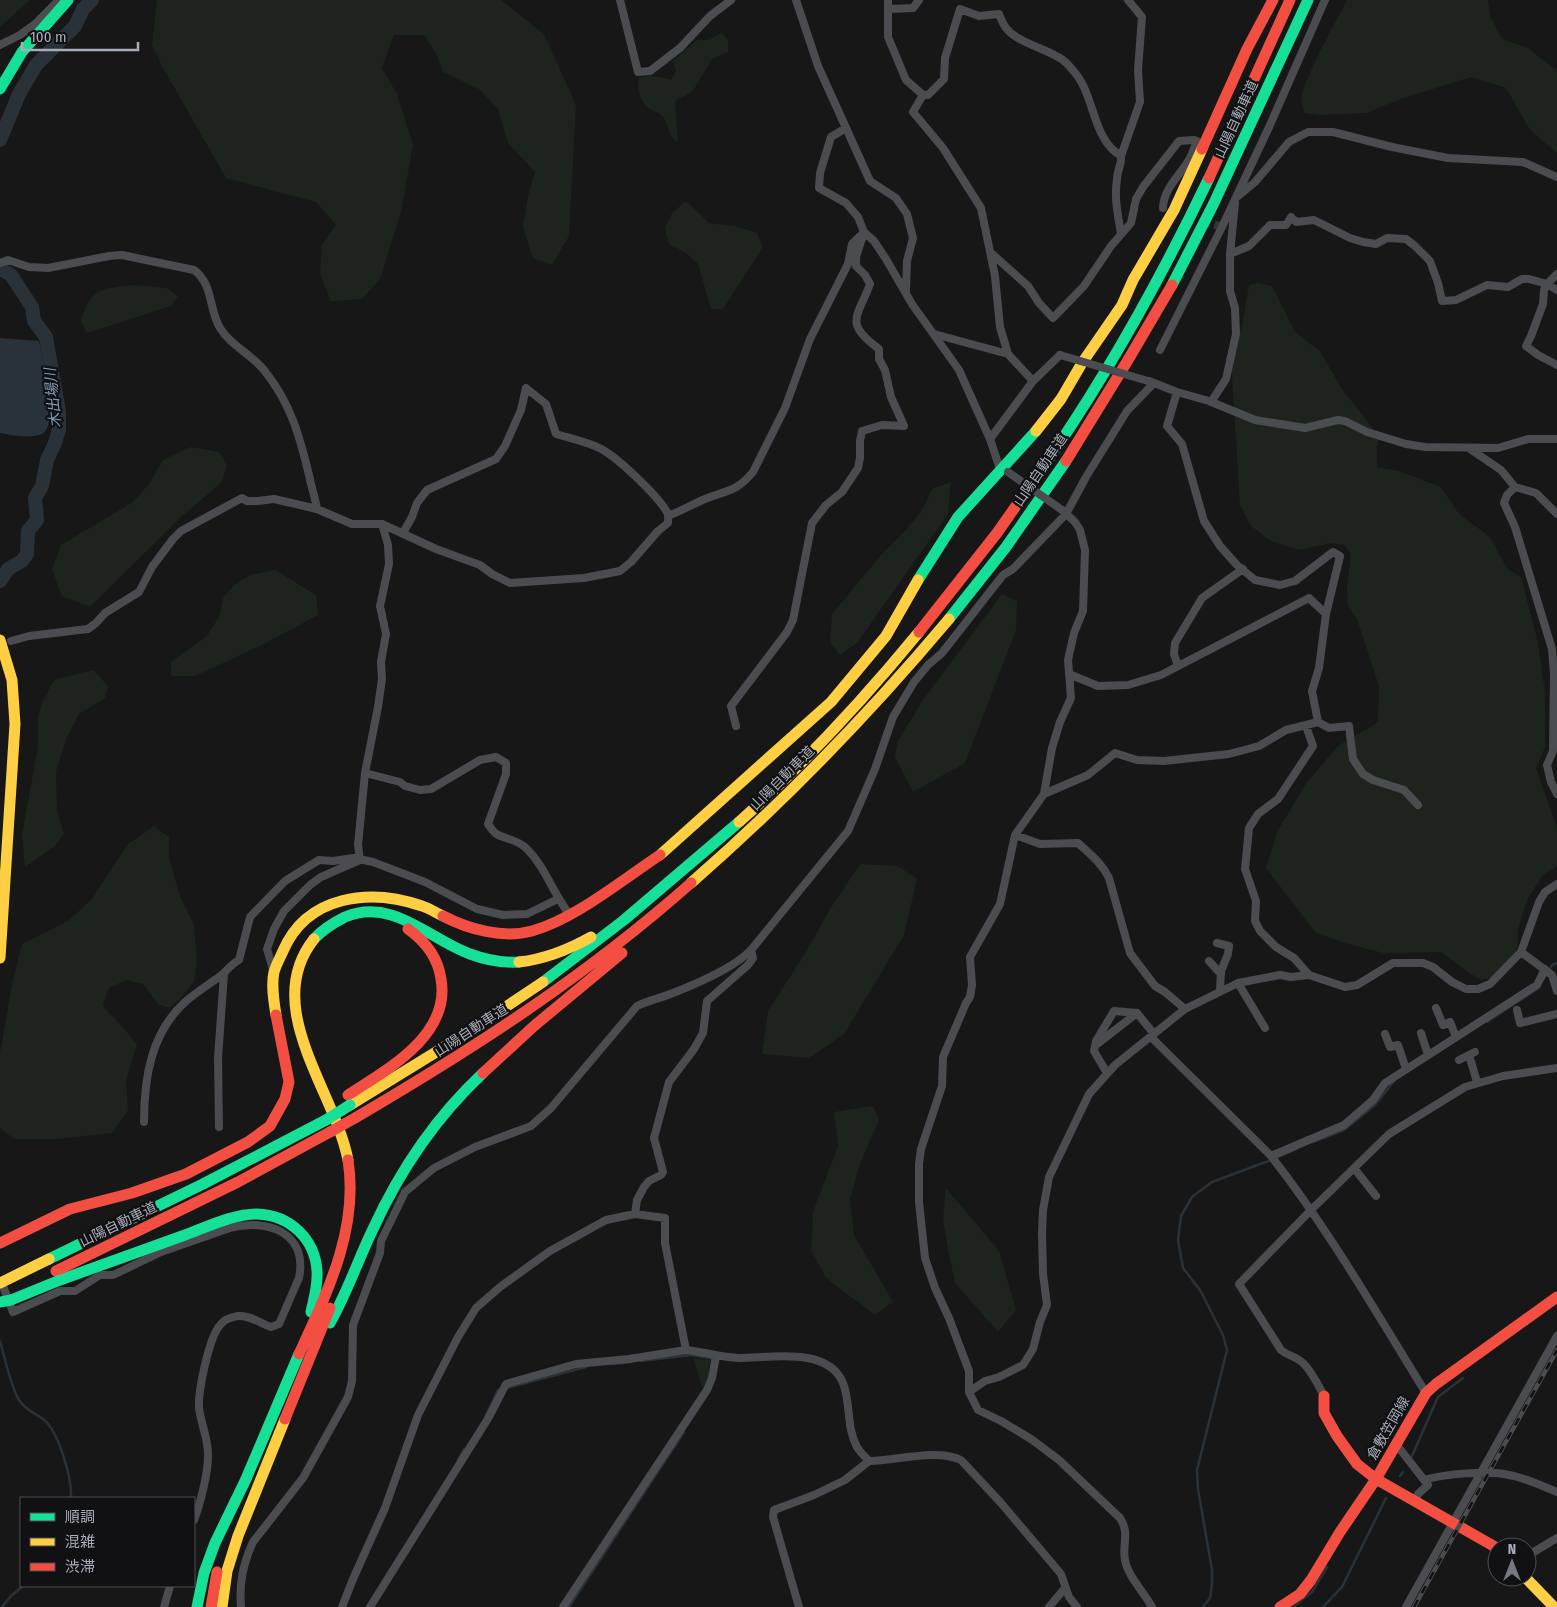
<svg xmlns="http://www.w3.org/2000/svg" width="1557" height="1607" font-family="'Fira Sans Condensed','Noto Sans JP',sans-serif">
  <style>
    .green { fill: #1d241e }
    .water { fill: #2a3239 }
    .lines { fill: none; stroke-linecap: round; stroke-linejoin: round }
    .stream { stroke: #2a3239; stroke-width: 2.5 }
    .river { stroke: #2a3239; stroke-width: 14 }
    .street-tunnel { stroke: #343537; stroke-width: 8; stroke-dasharray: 8 4; stroke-linecap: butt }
    .street { stroke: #4b4c50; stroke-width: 8 }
    .fast { stroke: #16e098; stroke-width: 11 }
    .slow { stroke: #ffcf43; stroke-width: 11 }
    .jam { stroke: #f24e42; stroke-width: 11 }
    .rail-casing { stroke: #4b4c4f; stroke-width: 4.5 }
    .rail { stroke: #111113; stroke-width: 2.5; stroke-dasharray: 8; stroke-linecap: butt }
    .street-bridge { stroke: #4b4c50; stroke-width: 8 }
    .fast-bridge { stroke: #16e098; stroke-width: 11 }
    .slow-bridge { stroke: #ffcf43; stroke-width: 11 }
    .jam-bridge { stroke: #f24e42; stroke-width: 11 }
    .labels { text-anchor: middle; stroke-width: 4.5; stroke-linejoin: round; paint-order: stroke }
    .street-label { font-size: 14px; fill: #a8adb8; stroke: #111113 }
    .water-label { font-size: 15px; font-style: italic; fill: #7f9bb3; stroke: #111113 }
  </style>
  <rect width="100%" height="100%" fill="#171717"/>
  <!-- green -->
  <path class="green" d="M0,0H30L0,27Z
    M157,0H501L544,34L576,105L569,236L552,265L533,258L523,227L528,196L535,172L508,143L498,109L479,89L443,72L436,53L424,35H394L382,68L397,94L413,145L401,212L380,279L362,299L331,301L320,274L322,245L336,225L316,202L226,178L162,66L152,45Z
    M1347,0H1488L1490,16L1502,39L1528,48L1557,71V153L1530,130L1506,88L1472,77L1400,99L1367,113L1319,115L1304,113L1301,98L1305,84L1320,51Z
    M722,33L728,40V52L712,59L694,89L688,94L675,101L678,142C668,136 670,127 664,118C660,112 653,112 648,108C639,100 637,89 639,78C651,75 659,76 671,80L676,71L673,61L697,40H708Z
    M686,201L709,223L735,226L757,233L763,247L723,309H711L698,264L686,253L669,244L665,228L672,213Z
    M1258,283L1272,286L1295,332L1319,350L1342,389L1379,436L1377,447V467L1399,471L1441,487L1459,514L1490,537L1507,568L1521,577L1538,642L1545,693V747L1536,768L1557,828V866L1543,875L1528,898L1518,928V946L1513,957L1491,978L1482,980L1471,974L1441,952L1383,953L1349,944L1316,933L1266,868L1277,832L1307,782L1338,746L1378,722L1379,686L1357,619L1348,606L1347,586L1351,554L1344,545L1331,543L1299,550L1271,541L1251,526L1240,505L1231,361L1242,326L1249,285Z
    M135,285L166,288L178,296L171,306L87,333L81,321C91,286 103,289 135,285Z
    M191,447L219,452L227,465L222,482L181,517L90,607L62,596L52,569L61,545L133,502L149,484L163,460Z
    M951,482L948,514L857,643L840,655L830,642L832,614L882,554L905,531L921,512L932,489Z
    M275,570L316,595L318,615L260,646L195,676H171V662L207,636L220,615L223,598L234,585L250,575Z
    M1002,594L1017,601L1016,630L965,763L913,792L895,757L898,741L923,700Z
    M93,670L108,686L105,698L79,714L66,739L56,772L57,811L64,834L55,846L25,867L22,835L38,746V717L43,701L54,680Z
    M154,826L169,837V858L180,896L194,925L197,961L194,981L181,998L169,1008L158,1004L143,984L126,980L109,988L103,1003L104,1008L122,1026L137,1045L126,1080L128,1111L112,1133L56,1139H14L0,1128V1053L13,979L22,944L69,920L91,900L128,844Z
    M860,864L898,866L917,879L904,935L844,1034L809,1058L762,1054L768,1011L804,955L830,909Z
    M873,1106L879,1120L859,1166L850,1199L854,1235L893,1302L875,1315L826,1278L811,1250L813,1212L838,1146L834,1112Z
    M946,1188L999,1251L1016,1310L998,1332L955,1283L947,1244L943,1219Z
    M693,1358L710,1360L708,1378L703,1390Z"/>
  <!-- water -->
  <path class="water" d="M0,338L39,341C42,357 60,425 42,434C31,439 11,435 0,433Z"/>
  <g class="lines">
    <!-- stream -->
    <path class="stream" d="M1544,979L1552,965L1557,963
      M1487,1022L1537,989
      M1313,1142L1344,1130L1375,1105L1394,1081
      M1276,1158L1296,1149
      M0,1341C5,1358 10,1385 19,1400C25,1410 35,1413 43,1419C59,1431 72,1479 71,1498
      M641,1361L691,1355L715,1359
      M612,1364L631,1362
      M507,1388L586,1367
      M485,1417L498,1390L502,1389
      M1412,1456L1438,1397L1463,1378
      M458,1460L464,1449
      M1400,1476L1403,1472
      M2,1607L11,1596L23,1586
      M569,1607L684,1432
      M1203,1607L1210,1598L1212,1584V1570L1198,1489L1197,1470L1227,1350L1223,1335L1200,1290L1183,1268L1178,1240L1181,1216L1192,1197L1212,1182L1271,1160
      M1293,1607L1312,1592L1327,1567
      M1323,1607L1342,1587L1386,1498"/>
    <!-- river -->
    <path class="river" d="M0,140L19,94L36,65L75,26L83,9L92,0
      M0,581L8,569L22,561L27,554L28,531L37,520L35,498L42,486L47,460L55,443L59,429V412L46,337L34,321L32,307L11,275L4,271"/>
    <!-- street-tunnel -->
    <path class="street-tunnel" d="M1203,221L1222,227"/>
    <!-- street -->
    <path class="street" d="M620,0L638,72L650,71L680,48L710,16L731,0
      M796,0L818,66L870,181L896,198L907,214L913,238L907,261L906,291
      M888,0V37L906,80L923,95
      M889,9L913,8L919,0
      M0,45L20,35L35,24L59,0
      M846,128L831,137L820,173L819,188L846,203L858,217L864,232L874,241L886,259L912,304L959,370L990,439L1000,469L1003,470
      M1121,156L1140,102L1138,70L1142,17L1128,0
      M1237,197L1255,182L1289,142L1308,132H1333L1392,147L1448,158L1523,162L1557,177
      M990,252L1028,286L1039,303L1053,318L1084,286L1111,246L1131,223L1136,199L1143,187L1179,141L1194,140L1197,141C1195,146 1193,151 1191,156C1183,173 1163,188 1163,208
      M1230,254L1249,246L1270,225H1286L1291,217L1296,222L1314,220L1350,238L1363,242L1376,244L1387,238L1406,239L1415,246L1430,261L1438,283L1442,301L1456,300L1487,285L1508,287L1522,279H1529L1547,284L1557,290
      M0,263L8,260L29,267L48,268L109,256L122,255L194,270C214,285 208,308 220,328C230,345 251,354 264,370C291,404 299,434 309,475C311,486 315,497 317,509
      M1557,274L1547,284L1544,290L1543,304L1531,336L1526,346L1538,355L1557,365
      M934,334L1008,354
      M1160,350L1222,227L1270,125L1325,0
      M1033,381L1008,354L1000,327L995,276L981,208L943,148L913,112L923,95H928L944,79L945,58L960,9L979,16L999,14C1001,19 1003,24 1006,28C1019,44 1046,48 1063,60C1067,63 1072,69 1076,74C1095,98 1093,140 1121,156C1122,164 1117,171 1117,179C1114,199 1118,215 1121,234
      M1149,381L1177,392L1209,401L1255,420L1305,428L1338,420L1345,421L1367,432L1406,444L1425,447L1498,448L1528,439H1557
      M1177,392L1167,426L1182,444L1204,521L1220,546L1237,565L1255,580L1280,585L1295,581L1333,552L1340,556L1326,614L1319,668L1312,691L1318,722
      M1211,402L1226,379L1236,334L1235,308L1230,291V254L1235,203
      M990,439L1033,381L1060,355
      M1470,449L1501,470L1515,487L1536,493L1557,514
      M1515,487L1507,495L1504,503L1515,527L1552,649L1554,674L1553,751L1547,765L1551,782L1557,794
      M1062,510L1075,522L1080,530L1085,550L1083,611L1074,633L1068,660L1071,698L1060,722L1052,748L1044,794L1015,835L1000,904L970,957L972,985L970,997L966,1003L943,1057L942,1086L921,1149L919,1164V1202L925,1258L935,1288L949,1318L969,1371V1392L978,1410L1001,1421L1031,1439L1059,1460L1120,1518C1130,1533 1122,1544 1125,1560C1128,1577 1144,1592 1152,1607
      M668,516C681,511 693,504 705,499C728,490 736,492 753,472L785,408L810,339L848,264L852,244L862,234
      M11,641L29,636L88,629L96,623L105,613L139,592L152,567L173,539L181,531L242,498L247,501H258L274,499L317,509L352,524H382L436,549L480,565L492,574L510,583L584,578L620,571L631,562L658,531L668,523C668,519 669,515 667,512C657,495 620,460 603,450C592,443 569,438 556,434L546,404L526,388L521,410L505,446L496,459L427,490L417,503L412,517L403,533
      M1178,666L1174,654L1175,643L1202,598L1243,569
      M1069,674L1098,686L1128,685L1161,675L1309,598L1326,614
      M736,726L731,706L787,632L793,620L812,523L826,505L842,492L858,468L860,458V441L862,431L882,425L904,426L891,397L885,370L879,359V349C843,323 858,317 870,284L865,275L856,266V257L864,232
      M1306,726L1313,746L1278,799L1258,814L1249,828L1245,869L1256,901L1255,921L1260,931L1276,947L1294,958L1309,975
      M365,773L400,782L405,786L420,790L431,789L480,760L496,757L506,763V774L488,824C490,827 493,831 495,833C503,839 518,839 527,849C546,868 553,894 570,915
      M1044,794L1088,775L1115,753L1137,760L1164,761L1229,754L1259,746L1286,730L1318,722L1329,728L1349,726L1353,759L1363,774L1373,780L1404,790L1418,805
      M1015,835L1040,844L1078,843C1090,854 1102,863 1109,878L1130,953L1155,986L1165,992L1185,1009
      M360,860L358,845L365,773L378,707L382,679L381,662L386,634L380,606L389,564L388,545L382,524
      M1217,943L1229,946L1228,954L1221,971L1220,991
      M751,950L848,831L875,769L893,717L914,682L928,665L942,653L1003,575L1013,569L1066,514L1086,477L1127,411L1153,384
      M1521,952L1552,975L1557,991
      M1209,961L1221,974
      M274,973L267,949L274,929L284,911L310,885L321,877L360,860
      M1238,983L1265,1028
      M1436,1008L1443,1025L1450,1022L1456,1037
      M1517,1010L1520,1023L1557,1014
      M1421,1033L1428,1055
      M1385,1034L1390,1047L1398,1045L1406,1069
      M1151,1037L1271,1156C1329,1230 1377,1314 1426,1393
      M1097,1044L1137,1013
      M1469,1055L1477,1082
      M1459,1060L1475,1052
      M1107,1073L1094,1051L1096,1041L1114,1011L1137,1013L1154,1034
      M144,1122C144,1078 151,1033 185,1002C195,993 208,985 219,977C226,972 231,964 239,960L250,917L285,881L319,860L333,861L354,858L373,862L425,882L477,909L503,915L527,914L558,899
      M219,1127L218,1058L224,974
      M1271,1156L1344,1125L1373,1100L1385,1083L1537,985L1545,969
      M1354,1168L1376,1196
      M1,1281L13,1312L60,1291H75L100,1275H113L161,1252L230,1228C268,1218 308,1233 299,1278L279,1324L271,1327C260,1323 249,1315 238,1316C232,1317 225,1319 221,1324C209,1336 198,1391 199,1408C201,1424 209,1441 208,1457C208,1473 200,1505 194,1520
      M969,1392L985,1381L999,1377L1023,1365L1033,1349L1040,1322L1047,1305L1043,1274L1042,1233L1043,1210L1049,1177L1089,1094L1115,1065L1185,1009L1238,983L1280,975L1291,977L1309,975L1345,987L1357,985L1393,963H1423L1433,967L1452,982L1466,989H1478L1490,984L1521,952L1539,902L1545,892L1557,884
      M1324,1396C1319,1386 1308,1365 1299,1360C1293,1356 1287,1355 1281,1350L1239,1284L1311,1210L1389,1134L1465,1087L1503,1076L1557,1068
      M1396,1444L1428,1485L1418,1494L1415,1501
      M1424,1480C1444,1474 1489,1470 1509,1475C1526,1478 1542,1486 1557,1492
      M1527,1556L1557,1538
      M164,1607L170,1586
      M241,1607C239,1583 243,1564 253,1542L303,1478L348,1397L352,1381L353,1325L380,1253L381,1241L405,1192L434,1168L475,1147L531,1126L551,1108L637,1006C649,1000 661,998 673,993C696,984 734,968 751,950L753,958L748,965L707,1001L703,1033L694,1049L669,1082L654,1138L663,1172L661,1175L649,1181L644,1187L637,1200L635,1214
      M342,1607L353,1579L385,1508L418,1415L458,1337L476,1308L500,1287L550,1251L606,1220L635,1214L665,1218V1243L686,1350C704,1352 721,1357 739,1358C769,1358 828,1346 843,1383C851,1403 846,1427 857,1447C860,1452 865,1457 869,1461C897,1461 936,1448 961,1460L1001,1503L1061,1574L1069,1597L1077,1607
      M370,1607L489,1417L506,1384L576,1364L629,1359L686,1350
      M563,1607L707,1390L712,1378L716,1356
      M799,1607L773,1517L774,1510L814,1495L845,1480L869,1461
      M1049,1607L1065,1588
      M1406,1607L1557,1336"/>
    <!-- fast -->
    <path class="fast" d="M0,89L22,52L68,0
      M1172,285L1213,205L1308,0
      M1039,473C1104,381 1160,280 1209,178
      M918,580L958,517L1036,431
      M949,619L1006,547L1066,461
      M314,939C323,929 333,923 345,917C392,897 429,939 470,954C486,960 503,963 519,962
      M543,982L624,920L739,822
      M49,1259L203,1184L326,1120
      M60,1280C102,1265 143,1250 185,1235C207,1227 233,1214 257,1214C290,1215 315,1239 317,1271C318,1285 314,1299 311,1312
      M330,1323C347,1293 358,1260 373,1229C400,1170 436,1117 483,1073
      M197,1607L204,1573L215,1543L246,1479L299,1354"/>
    <!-- slow -->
    <path class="slow" d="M1036,431L1061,399L1082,363L1122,305L1133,280L1174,210L1202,149
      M0,640L12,680L15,724L0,958
      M739,822C804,764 864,699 919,632
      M660,855L831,702L886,636L918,580
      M691,883C784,802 870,713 949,619
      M314,939C260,1007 335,1091 348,1160
      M519,962C546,959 568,950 591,937
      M276,1015C274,1002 271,985 274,972C276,965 280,958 283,951C307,895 370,888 422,906C429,908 436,913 443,916
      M350,1105L467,1033L543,982
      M1525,1577L1554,1607
      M222,1607L227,1571L238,1536L285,1419"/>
    <!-- jam -->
    <path class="jam" d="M1202,149L1247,49L1273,0
      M1209,178L1290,0
      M1066,461L1128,360L1172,285
      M919,632L997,533L1039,473
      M443,916C468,929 503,939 532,931C575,919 622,880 660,855
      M483,1073L534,1026L622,953
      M348,1095C388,1069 451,1035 441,979C438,958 425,941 408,929
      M355,1118C476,1047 586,976 691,883
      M0,1243L70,1209L132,1193L186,1174L248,1142L270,1126L285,1099L289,1082L276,1015
      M56,1271L238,1182L330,1132
      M299,1354C327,1293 359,1229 348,1160
      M1324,1396V1413L1337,1436L1357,1464L1376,1479L1497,1548
      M285,1419L330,1308
      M211,1607L217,1572
      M1280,1607L1300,1594L1311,1580L1340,1532L1376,1479L1426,1393L1436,1384L1557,1297"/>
    <!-- rail casing -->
    <g class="rail-casing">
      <path id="rail" d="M1414,1607L1557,1350"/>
    </g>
    <!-- rail -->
    <use href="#rail" class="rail"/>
    <!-- street-bridge -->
    <path class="street-bridge" d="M1060,355L1148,381
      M1008,472L1062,510"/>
    <!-- fast-bridge -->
    <path class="fast-bridge" d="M326,1120L350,1105
      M0,1302L11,1300L60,1280"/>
    <!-- slow-bridge -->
    <path class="slow-bridge" d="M0,1283L49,1259"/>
    <!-- jam-bridge -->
    <path class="jam-bridge" d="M330,1132L355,1118"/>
  </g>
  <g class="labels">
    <!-- street labels -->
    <g class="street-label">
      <text transform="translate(1236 119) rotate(-65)" y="5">山陽自動車道</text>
      <text transform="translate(1040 470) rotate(-56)" y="5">山陽自動車道</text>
      <text transform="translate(782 778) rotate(-45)" y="5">山陽自動車道</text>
      <text transform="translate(471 1030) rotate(-33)" y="5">山陽自動車道</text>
      <text transform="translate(118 1224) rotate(-26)" y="5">山陽自動車道</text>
      <text transform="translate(1388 1428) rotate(-60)" y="5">倉敷笠岡線</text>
    </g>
    <!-- water labels -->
    <g class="water-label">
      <text transform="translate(53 398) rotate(-96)" y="5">木出場川</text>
    </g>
  </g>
  <!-- legend -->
  <rect x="20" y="1497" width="175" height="90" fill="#111113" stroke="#4d4f55"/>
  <rect x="30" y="1513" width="25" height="8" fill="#16e098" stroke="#4d4f55"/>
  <text x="65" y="1522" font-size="15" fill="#a8adb8">順調</text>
  <rect x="30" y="1538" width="25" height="8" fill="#ffcf43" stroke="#4d4f55"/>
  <text x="65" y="1547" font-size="15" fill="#a8adb8">混雑</text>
  <rect x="30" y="1563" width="25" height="8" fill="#f24e42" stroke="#4d4f55"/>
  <text x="65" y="1572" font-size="15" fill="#a8adb8">渋滞</text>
  <!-- north arrow -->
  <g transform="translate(1512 1562)"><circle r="24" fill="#111113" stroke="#4d4f55"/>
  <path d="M0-4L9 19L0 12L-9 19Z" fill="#757880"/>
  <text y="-8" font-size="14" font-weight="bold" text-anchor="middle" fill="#a8adb8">N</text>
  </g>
  <!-- scale -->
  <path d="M22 42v8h116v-8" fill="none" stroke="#a8adb8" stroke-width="2.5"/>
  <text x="30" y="42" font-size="15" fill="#a8adb8" stroke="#111113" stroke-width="4" paint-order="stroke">100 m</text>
</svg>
